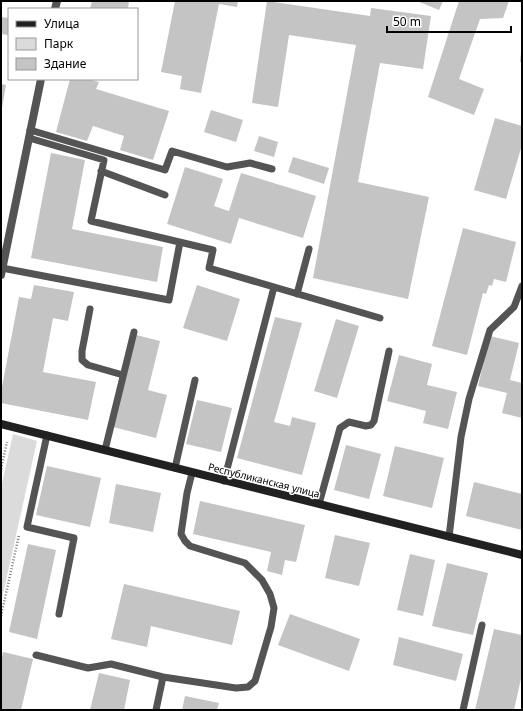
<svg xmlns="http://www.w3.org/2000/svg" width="523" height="711" font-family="'Noto Sans',sans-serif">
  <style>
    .green { fill: #dbdbdb }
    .building { fill: #c4c4c4 }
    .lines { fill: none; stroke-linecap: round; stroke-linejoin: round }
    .path { stroke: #767676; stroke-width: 2.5; stroke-dasharray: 1 2; stroke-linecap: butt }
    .lane { stroke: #545454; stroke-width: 7 }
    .street { stroke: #545454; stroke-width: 8 }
    .secondary { stroke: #212121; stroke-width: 8 }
    .labels { text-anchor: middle; stroke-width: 3; stroke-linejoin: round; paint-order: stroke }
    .street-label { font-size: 10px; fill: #000; stroke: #fff }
  </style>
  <rect width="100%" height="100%" fill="#fff"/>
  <!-- green -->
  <path class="green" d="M13,434L37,441L1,603V488Z"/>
  <!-- building -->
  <path class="building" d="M92,1H129L128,9H90Z
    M175,1H238L237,7L219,4L201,93L180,89L182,76L161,72Z
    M267,1L370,16L371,8L431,16L423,69L380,63L358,182L429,197L408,299L313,278L356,45L289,35L278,107L252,103Z
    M417,1H443L439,10Z
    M459,1H509L503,18L480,19L459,79L484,89L474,115L428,97Z
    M1,17L9,18V35L1,34Z
    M521,52H522V62H520Z
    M70,79H87L99,82L96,89L169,111L153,160L120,150L124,136L93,126L87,141L56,132Z
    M1,84L6,85L2,108H1Z
    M211,110L243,120L236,142L204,132Z
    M495,118L522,126V145L506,199L474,190Z
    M259,136L278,142L274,157L254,151Z
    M51,153L85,160L72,229L163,247L157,282L31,258Z
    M293,157L329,168L324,184L288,172Z
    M185,167L223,179L214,206L229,211L241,173L316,196L303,238L239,218L231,244L167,224Z
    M463,228L516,242L506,282L494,279L492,286L489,285L486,294L483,293L467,355L432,346Z
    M34,285L74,292L68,321L53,318L43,372L96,382L88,420L1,403V392L19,297L31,299Z
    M197,285L240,299L227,341L183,328Z
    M275,317L302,323L274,422L290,426L292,417L316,423L302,475L237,458Z
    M336,319L359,326L337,398L314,391Z
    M136,335L160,341L148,390L167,395L156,438L113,427Z
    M490,336L519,343L510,380L522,383V418L502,413L507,393L478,386Z
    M399,355L432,364L427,385L457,392L448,429L423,423L426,411L387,401Z
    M197,400L232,408L221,452L186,444Z
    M346,445L381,454L369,499L334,490Z
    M395,446L444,458L432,508L383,496Z
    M47,466L101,478L90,527L36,515Z
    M474,482L522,494V530L466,516Z
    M116,484L161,493L153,532L109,523Z
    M200,501L305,525L296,562L285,560L282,575L267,571L271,552L193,534Z
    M335,535L370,543L359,586L325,578Z
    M28,544L56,550L37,639L9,632Z
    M410,554L435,560L423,616L397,610Z
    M447,563L488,573L473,635L432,626Z
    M124,584L240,611L232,645L151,626L147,647L111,639Z
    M290,614L360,639L349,671L278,645Z
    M494,629L522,635V674L514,710H475Z
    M399,637L463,654L456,681L393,665Z
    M3,652L33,659L21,710H1V661Z
    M99,673L130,680L124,710H90Z
    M185,696L219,703L217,710H182Z"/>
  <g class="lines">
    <!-- path -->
    <path class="path" d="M1,469L7,442
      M1,616L19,535"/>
    <!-- lane -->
    <path class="lane" d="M30,130L165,170L172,151L227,167L250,163L272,169
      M29,138L104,160L91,221L213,250L209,268L380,318
      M101,171L165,195
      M2,268L169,300L180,242
      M297,294L309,249
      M90,309L82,351V360L88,365L123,375
      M47,435L27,527L74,538L59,614
      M105,450L134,332
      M175,468L195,380
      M224,481L274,287
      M319,504L340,428L349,422L366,426L371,425L374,421L389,351
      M449,537L461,437L469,399L490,330L514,307L522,286
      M36,655L88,668L111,664L163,677
      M156,710L163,677L236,688L248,687L255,681L271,627L274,608L270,594L262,580L245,563L190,546L185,541L181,534L187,493L192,473
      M463,710L482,625"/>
    <!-- street -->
    <path class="street" d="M55,9L57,1
      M1,275L41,79"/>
    <!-- secondary -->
    <path class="secondary" d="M1,424L522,555"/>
  </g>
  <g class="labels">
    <!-- street labels -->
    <g class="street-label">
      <text transform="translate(264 480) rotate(14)" y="4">Республиканская улица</text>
    </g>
  </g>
  <!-- border -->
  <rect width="523" height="711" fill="none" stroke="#000000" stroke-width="4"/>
  <!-- legend -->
  <rect x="8" y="8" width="130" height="72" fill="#ffffff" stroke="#999999"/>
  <rect x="16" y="21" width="20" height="6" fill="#212121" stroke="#999999"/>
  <text x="44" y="28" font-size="12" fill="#000000">Улица</text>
  <rect x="16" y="38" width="20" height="12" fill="#dbdbdb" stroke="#999999"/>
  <text x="44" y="48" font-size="12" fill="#000000">Парк</text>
  <rect x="16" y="58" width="20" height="12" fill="#c4c4c4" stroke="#999999"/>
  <text x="44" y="68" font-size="12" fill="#000000">Здание</text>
  <!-- scale -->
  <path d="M387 26v6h124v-6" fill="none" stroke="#000000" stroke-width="2"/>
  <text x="393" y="26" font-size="12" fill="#000000" stroke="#ffffff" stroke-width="3" paint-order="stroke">50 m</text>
</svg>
